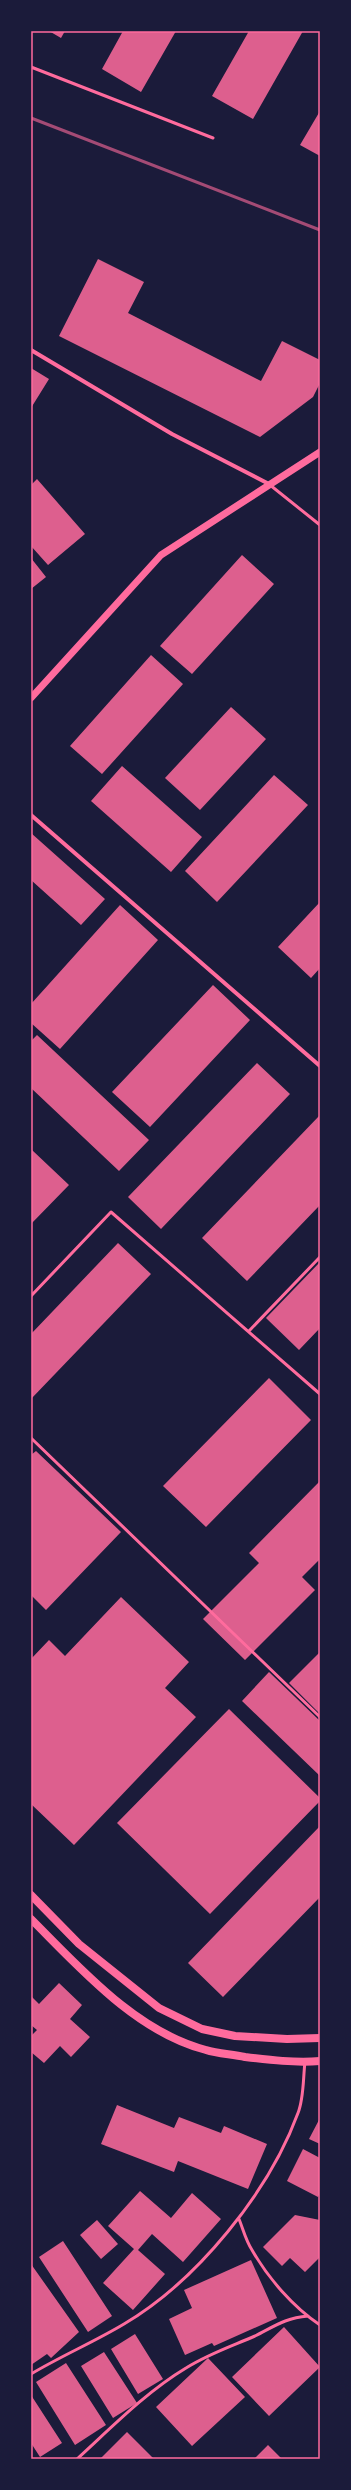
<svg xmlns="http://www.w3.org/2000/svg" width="351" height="2490" font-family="Manrope,sans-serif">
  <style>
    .building { fill: #dd5f8e }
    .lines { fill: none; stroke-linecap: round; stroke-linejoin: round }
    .service { stroke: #ff6b9d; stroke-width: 3 }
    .minor { stroke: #ff6b9d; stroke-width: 4 }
    .tertiary { stroke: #ff6b9d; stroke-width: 7 }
    .secondary { stroke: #ff6b9d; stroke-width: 8 }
    .rail { stroke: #a44b75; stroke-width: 3 }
    .neatline { fill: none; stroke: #ff6b9d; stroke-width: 1.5 }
  </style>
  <rect width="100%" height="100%" fill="#1b1b3a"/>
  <!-- building -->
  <path class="building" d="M49,31H65L61,38Z
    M123,31H176L141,92L102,69Z
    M249,31H303L253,119L212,96Z
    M320,111V156L300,145Z
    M98,259L144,282L128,313L261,381L282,341L320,360V383L313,397L260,437L59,336Z
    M31,368L49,379L31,408Z
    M37,479L85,534L48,565L31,546V485Z
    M242,555L274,584L192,674L160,646Z
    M31,558L46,577L31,589Z
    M151,655L183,684L102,774L70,746Z
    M231,707L266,739L200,810L165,778Z
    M122,766L202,837L171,872L91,801Z
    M274,775L308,805L217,902L185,871Z
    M31,833L105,899L81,925L31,880Z
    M320,902V968L311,978L278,947Z
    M120,905L158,940L60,1049L31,1023V1004Z
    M213,985L250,1020L150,1127L112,1092Z
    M37,1035L149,1140L119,1171L31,1088V1041Z
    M257,1063L290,1094L161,1229L128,1197Z
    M320,1115V1205L247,1281L202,1238Z
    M32,1150L69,1185L31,1224V1151Z
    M118,1243L151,1274L31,1399V1334Z
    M320,1262V1328L299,1350L266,1318Z
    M269,1378L311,1420L206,1527L163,1486Z
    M36,1451L121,1532L46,1610L31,1595V1455Z
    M320,1481V1559L302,1577L315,1590L245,1660L203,1619L259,1563L249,1553Z
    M121,1597L189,1662L165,1688L196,1717L74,1845L31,1804V1659L49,1640L65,1656Z
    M320,1652V1714L289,1683Z
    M269,1672L320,1721V1776L242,1701Z
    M229,1709L320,1798V1801L210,1914L117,1823Z
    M320,1826V1897L223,1997L188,1963Z
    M59,1983L82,2005L70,2019L90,2037L71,2057L60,2046L44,2063L31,2052V2036L37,2030L31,2025V1996L39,2004Z
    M117,2105L174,2128L179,2117L221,2133L224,2126L267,2144L248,2189L178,2161L174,2172L101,2144Z
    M320,2118V2144L309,2139Z
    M303,2149L320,2158V2193L318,2197L287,2181Z
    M140,2191L171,2218L192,2193L221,2219L183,2262L152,2234L138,2250L165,2274L133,2310L103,2283L134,2249L108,2226Z
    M295,2215L320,2220V2257L305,2272L290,2258L282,2266L263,2247Z
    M97,2220L118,2244L101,2259L80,2235Z
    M63,2241L112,2316L88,2332L39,2257Z
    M251,2260L277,2318L214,2346L212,2343L185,2355L169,2319L192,2308L184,2290Z
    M31,2264L79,2332L51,2358L47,2354L31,2365Z
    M284,2327L320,2367L269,2416L232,2377Z
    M135,2334L163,2379L138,2394L111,2349Z
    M104,2352L137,2403L113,2418L81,2366Z
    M208,2358L245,2397L192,2446L156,2407Z
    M66,2363L106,2425L75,2445L36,2382Z
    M31,2395L62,2443L40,2457L31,2443Z
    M127,2432L154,2459H100Z
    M268,2445L282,2459H254Z"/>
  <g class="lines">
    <!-- service -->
    <path class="service" d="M31,67L213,138
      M270,485L320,525
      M31,1296L111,1212L320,1394
      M249,1331L320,1257
      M31,1438L320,1717
      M239,2219C243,2229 246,2241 252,2250C268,2278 293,2307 320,2325
      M31,2374C61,2356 94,2342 124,2324C197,2281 269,2192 298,2113C304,2098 303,2078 305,2062
      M77,2459C111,2428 146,2392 186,2368C208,2354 232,2346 255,2336C275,2326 285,2318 308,2316"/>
    <!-- minor -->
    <path class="minor" d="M31,350L172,434L269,484
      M31,815L320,1066"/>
    <!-- tertiary -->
    <path class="tertiary" d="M31,698L161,555L320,452"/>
    <!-- secondary -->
    <path class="secondary" d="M31,1895L79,1944L159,2008L202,2029L235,2036L287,2039L320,2038
      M31,1919C80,1968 136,2032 206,2050C218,2054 232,2054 245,2057C270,2060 295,2063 320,2061"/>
    <!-- rail -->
    <path class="rail" d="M31,118L320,230"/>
  </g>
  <!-- border -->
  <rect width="351" height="2490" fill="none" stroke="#1b1b3a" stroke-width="64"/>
  <rect x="32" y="32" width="287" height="2426" class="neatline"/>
</svg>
